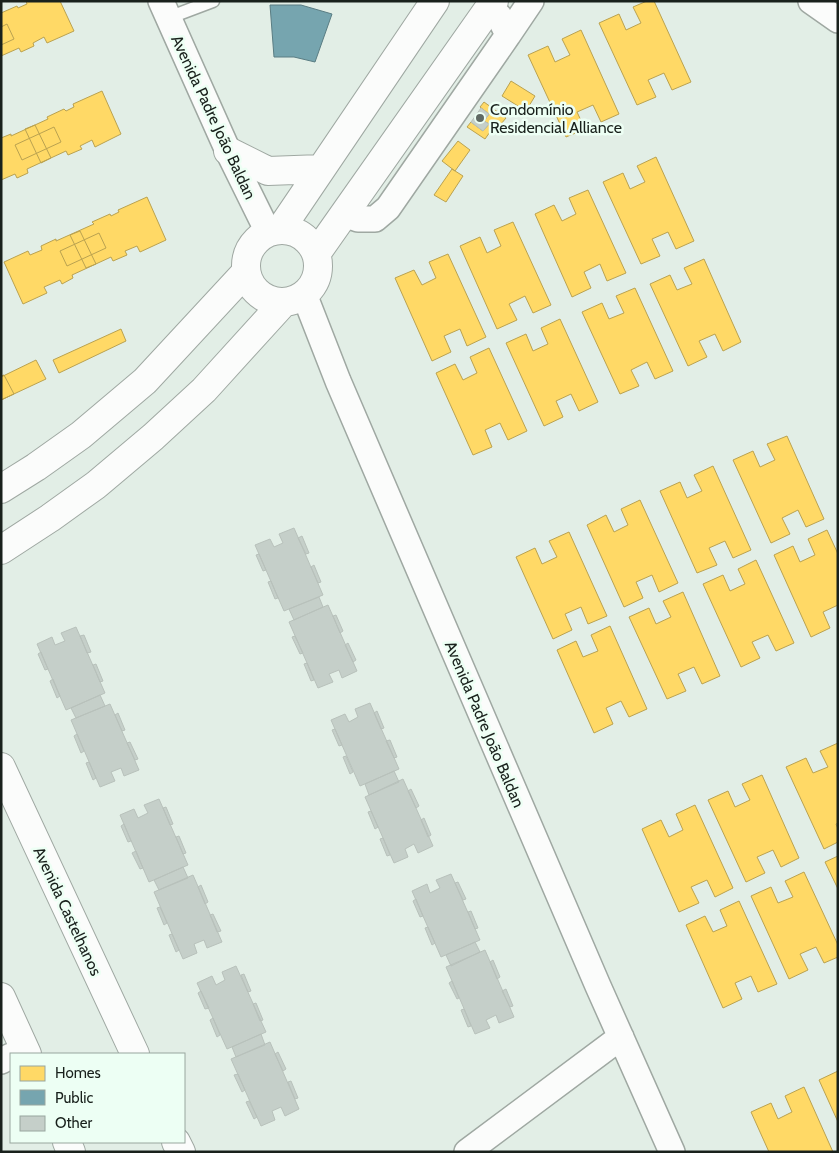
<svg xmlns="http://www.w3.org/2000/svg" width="839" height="1153" font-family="Cabin,sans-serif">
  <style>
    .homes { fill: #ffd966; stroke: #baa250 }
    .public { fill: #76a5af; stroke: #5a7d83 }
    .building { fill: #c5cfc9; stroke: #b8c1bb }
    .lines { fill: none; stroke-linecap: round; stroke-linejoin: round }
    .service-casing { stroke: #9fa8a2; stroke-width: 15 }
    .minor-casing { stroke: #9fa8a2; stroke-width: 28 }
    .tertiary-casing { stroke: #9fa8a2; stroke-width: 30 }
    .secondary-casing { stroke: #9fa8a2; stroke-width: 30 }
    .service { stroke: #fbfcfb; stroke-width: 12 }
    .minor { stroke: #fbfcfb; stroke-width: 25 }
    .tertiary { stroke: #fbfcfb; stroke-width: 28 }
    .secondary { stroke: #fbfcfb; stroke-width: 28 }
    .poi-dot { fill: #5f6963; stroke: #edfff4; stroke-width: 2 }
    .labels { text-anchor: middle; stroke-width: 5; stroke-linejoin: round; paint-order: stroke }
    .poi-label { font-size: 16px; fill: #19211c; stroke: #edfff4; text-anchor: start }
    .street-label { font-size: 16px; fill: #19211c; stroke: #edfff4 }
  </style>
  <rect width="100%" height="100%" fill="#e2eee6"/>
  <!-- homes -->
  <path class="homes" d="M26,1H60L74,31L47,43L44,37L33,43L34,46L21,52L19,48L1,56V13L17,6L18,8L27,4Z
    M647,1H654L691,82L672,90L664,73L648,80L656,97L637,105L599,23L619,14L626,30L641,23L633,7Z
    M7,24L14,39L1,45V27Z
    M581,30L619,114L601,122L593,105L577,112L585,129L566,137L528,55L548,46L555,62L570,55L562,39Z
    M511,81L535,96L526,111L502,96Z
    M102,91L121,134L95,147L92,140L80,146L82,149L68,155L66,151L27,169L28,173L17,178L15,174L1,180V138L11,134V136L48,119L47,117L64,109L66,111L74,107L73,104Z
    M484,102L506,118L501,124L497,122L485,139L467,127L471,122L483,131L489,124L484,121L489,114L480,107Z
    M35,125L51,158L41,163L25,129Z
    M54,127L61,142L22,160L15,145Z
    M458,141L470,150L455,171L442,161Z
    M656,157L694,241L676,249L668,232L652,239L660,256L641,264L603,182L623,173L630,189L645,182L637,166Z
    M452,169L463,176L446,202L434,195Z
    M588,190L626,273L607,281L600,264L584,272L591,288L572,297L535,214L554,205L562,221L576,214L569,198Z
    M147,197L166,240L140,252L137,246L125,251L127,255L113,261L111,257L72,275L73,278L62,284L60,280L44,287L47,293L23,304L4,262L28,251L30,255L42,250L41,246L56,239V241L94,224L92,222L110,214L111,216L119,212L118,210Z
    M513,222L551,305L533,313L525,296L509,304L517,320L497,329L460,246L480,237L487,253L501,246L494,230Z
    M80,231L96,264L86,268L70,235Z
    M99,233L106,248L67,266L60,251Z
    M448,254L486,337L467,346L460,329L444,336L451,352L432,361L395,278L414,270L422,285L436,278L429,262Z
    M704,259L741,342L723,351L715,334L699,341L707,357L688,366L650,284L670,275L677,290L692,284L684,268Z
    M635,288L673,371L655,379L647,362L631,370L639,386L620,394L582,312L602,303L609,319L624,313L616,296Z
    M560,319L598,402L579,411L571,394L556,401L563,417L544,426L506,343L526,334L533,351L548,344L541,328Z
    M121,329L126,341L59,373L53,360Z
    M489,348L527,431L508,440L500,423L485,430L492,447L473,455L436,373L455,364L463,380L477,373L470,357Z
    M36,360L46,379L1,400V377Z
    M4,375L14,394L1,400V376Z
    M787,436L824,519L806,527L798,510L782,518L790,534L771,543L733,460L753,451L760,467L775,460L767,444Z
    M713,466L751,550L733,558L725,541L709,548L717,565L697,573L660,491L680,482L687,498L702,491L694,475Z
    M640,500L678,583L659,592L652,575L636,582L643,598L624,607L587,525L606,515L614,532L628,525L621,509Z
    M827,530L838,554V605L823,612L830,628L811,637L774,555L793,546L800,562L815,555L808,539Z
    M569,532L607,616L588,624L581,607L565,614L572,630L553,639L516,557L535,548L542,564L557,557L549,541Z
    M756,560L794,643L776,651L768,635L752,642L760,658L741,667L703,584L723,575L730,591L745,584L738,569Z
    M683,592L720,676L702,684L694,667L678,674L686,691L667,699L629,617L649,608L656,624L671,617L663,601Z
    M610,626L647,709L629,717L621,701L606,708L613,724L594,733L557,650L576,641L583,657L598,651L591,635Z
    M838,743V823L836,824L838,829V842L824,849L786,767L806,758L813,773L828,767L820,751Z
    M762,775L799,858L781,867L773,850L757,857L765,873L746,882L708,800L728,791L735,807L750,800L742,784Z
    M695,805L733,888L715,897L707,880L691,887L699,903L679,912L642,829L661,820L669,837L683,830L676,814Z
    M838,856V889L825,862Z
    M804,872L838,945V957L824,963L816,947L800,954L808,970L789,979L751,896L771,887L778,903L793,897L785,881Z
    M739,901L777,984L758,992L751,976L735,983L742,999L723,1008L686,925L705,916L713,932L727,926L720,910Z
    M838,1071V1122L819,1080Z
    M804,1087L833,1152H769L751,1112L771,1103L778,1119L792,1112L785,1096Z"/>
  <!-- public -->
  <path class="public" d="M270,5H301L332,14L315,62L294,57H274Z"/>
  <!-- building -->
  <path class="building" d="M481,108L489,114L484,121L489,124L483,131L471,122Z
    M294,528L323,595L284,611L255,545L270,539L274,547L283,543L279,534Z
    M302,536L309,553L306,554L298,538Z
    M259,554L266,570L263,571L256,555Z
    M314,565L321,582L318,583L311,567Z
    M271,581L278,598L275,599L268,582Z
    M319,597L323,607L294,620L289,609Z
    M328,605L357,671L342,678L339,670L329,674L333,682L318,688L289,622Z
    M336,615L343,631L340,633L333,616Z
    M76,627L105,693L66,710L37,644L52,637L55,645L65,641L61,633Z
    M84,635L91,652L87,653L80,636Z
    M295,636L303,653L300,654L292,637Z
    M348,643L356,660L353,662L345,645Z
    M41,652L48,669L45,670L38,654Z
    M307,663L314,680L311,681L304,664Z
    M96,664L103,681L100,682L93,665Z
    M53,679L60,696L57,698L50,681Z
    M100,695L105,706L76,718L71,708Z
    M370,703L399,769L360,786L331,720L345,714L349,722L358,717L355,709Z
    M110,704L139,770L124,776L121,768L111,772L115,781L100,787L71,720Z
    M377,711L384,728L381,729L374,713Z
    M118,713L125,730L122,731L115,715Z
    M335,729L342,745L339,746L332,730Z
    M77,734L84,751L81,753L74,736Z
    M390,740L397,757L394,758L386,741Z
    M130,742L138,759L135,760L127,743Z
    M346,756L353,772L350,774L343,757Z
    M89,762L96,778L93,780L86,763Z
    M394,771L399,782L369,795L365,784Z
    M403,779L433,846L418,853L414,844L405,849L408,857L394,863L365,797Z
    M411,789L419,806L416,808L408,791Z
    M159,799L188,865L149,882L120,815L134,809L138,818L148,813L144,805Z
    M166,807L173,824L170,825L163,808Z
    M371,811L378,827L375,829L368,812Z
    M424,818L431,835L428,837L421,820Z
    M124,824L131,841L128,842L121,826Z
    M179,836L186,853L183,854L176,837Z
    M383,838L390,855L387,856L380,839Z
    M136,851L143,868L140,869L132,853Z
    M183,867L188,878L159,890L154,880Z
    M451,874L480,940L441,957L412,891L427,884L430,893L440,888L436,880Z
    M193,875L222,942L207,948L204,940L194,944L197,953L183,959L154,892Z
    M458,882L466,899L463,900L455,883Z
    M201,885L208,902L205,904L198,887Z
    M416,899L423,916L420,917L413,901Z
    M160,907L167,923L164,925L157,908Z
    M471,911L478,928L475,929L468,912Z
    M213,914L221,931L217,932L210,915Z
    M428,927L435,943L432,945L425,928Z
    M172,934L179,950L176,952L169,935Z
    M475,942L480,952L451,966L446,955Z
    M485,950L514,1017L499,1023L496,1015L486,1020L490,1028L475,1034L446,967Z
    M493,960L500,977L497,979L490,962Z
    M236,966L266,1032L227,1049L197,983L212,976L216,985L225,980L222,972Z
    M244,974L251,991L248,992L241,975Z
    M452,981L459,998L457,999L449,983Z
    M506,989L513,1006L510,1007L502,991Z
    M201,991L209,1008L205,1009L198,993Z
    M256,1003L263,1020L260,1021L253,1004Z
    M464,1009L471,1026L468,1027L461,1010Z
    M213,1018L220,1035L217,1037L210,1020Z
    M261,1034L265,1045L236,1057L232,1047Z
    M270,1042L299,1109L285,1116L281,1107L272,1111L275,1120L261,1126L231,1059Z
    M278,1052L286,1069L283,1071L275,1054Z
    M238,1074L245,1090L242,1092L234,1075Z
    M291,1081L298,1098L295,1099L288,1082Z
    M249,1101L257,1117L254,1119L246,1102Z"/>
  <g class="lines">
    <!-- service casing -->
    <g class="service-casing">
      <path id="service" d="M168,18L213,1"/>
    </g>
    <!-- minor casing -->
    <g class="minor-casing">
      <path id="minor" d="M161,1L228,151L268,232
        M811,1L838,20
        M508,35L531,1
        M344,214L358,219H375L388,208L508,35L499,16L489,8
        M304,294L338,381L598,986L672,1152
        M1,1061L11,1056
        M467,1152L621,1037"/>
    </g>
    <!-- tertiary casing -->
    <g class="tertiary-casing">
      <path id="tertiary" d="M228,151L268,171L321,169
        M246 266a36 36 0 1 1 72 0a36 36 0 1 1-72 0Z
        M280,230L435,1
        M316,254L494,1
        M1,489L36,467L81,435L145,381L246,272
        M1,550L50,518L96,485L153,437L204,390L284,302"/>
    </g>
    <!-- secondary casing -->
    <g class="secondary-casing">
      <path id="secondary" d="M1,767L135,1054
        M1,997L27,1054
        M67,1142L71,1152
        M176,1142L181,1152"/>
    </g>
    <!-- service -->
    <use href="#service" class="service"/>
    <!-- minor -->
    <use href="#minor" class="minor"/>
    <!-- tertiary -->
    <use href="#tertiary" class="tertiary"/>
    <!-- secondary -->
    <use href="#secondary" class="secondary"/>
  </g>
  <!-- markers -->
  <circle class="poi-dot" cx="480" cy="118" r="5"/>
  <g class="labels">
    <!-- poi labels -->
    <g class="poi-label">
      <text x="490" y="115">Condomínio<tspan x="490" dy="18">Residencial Alliance</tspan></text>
    </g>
    <!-- street labels -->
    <g class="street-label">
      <text transform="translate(214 117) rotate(65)" y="6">Avenida Padre João Baldan</text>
      <text transform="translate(485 724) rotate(67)" y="6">Avenida Padre João Baldan</text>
      <text transform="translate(68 911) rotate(65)" y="6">Avenida Castelhanos</text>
    </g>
  </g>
  <!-- border -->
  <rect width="839" height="1153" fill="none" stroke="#19211c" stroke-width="5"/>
  <!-- legend -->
  <rect x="10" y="1053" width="175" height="90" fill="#edfff4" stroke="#98a69e"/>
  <rect x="20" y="1066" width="25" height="15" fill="#ffd966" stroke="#98a69e"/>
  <text x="55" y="1078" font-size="15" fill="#19211c">Homes</text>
  <rect x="20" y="1090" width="25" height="15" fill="#76a5af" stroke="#98a69e"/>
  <text x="55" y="1103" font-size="15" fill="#19211c">Public</text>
  <rect x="20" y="1116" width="25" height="15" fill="#c5cfc9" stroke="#98a69e"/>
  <text x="55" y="1128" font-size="15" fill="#19211c">Other</text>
</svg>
